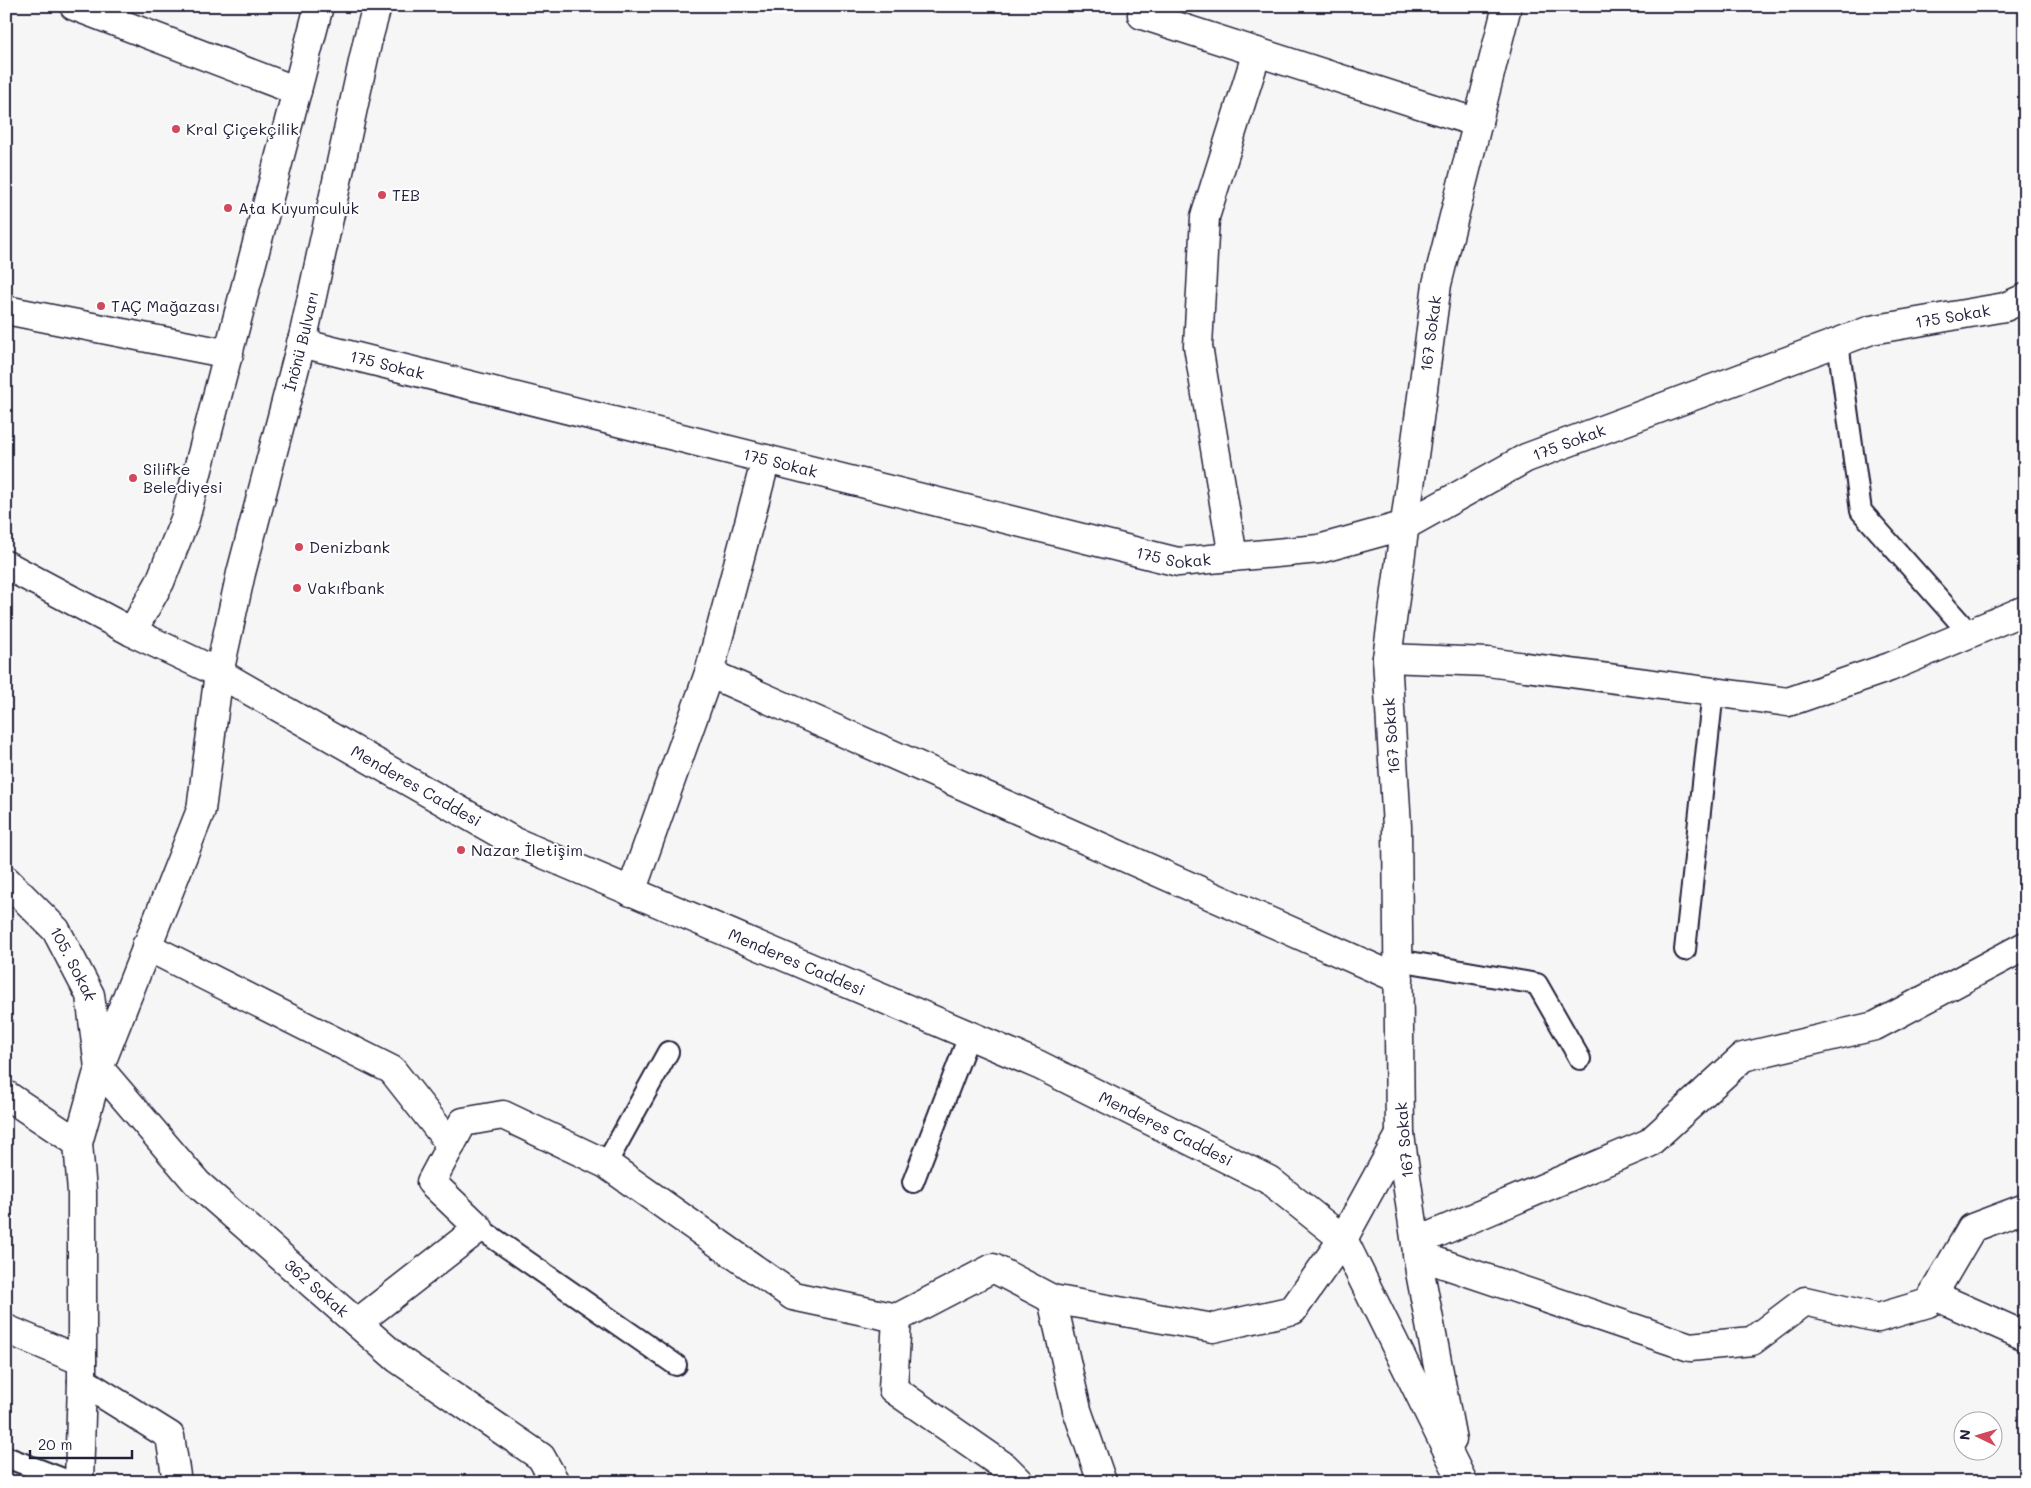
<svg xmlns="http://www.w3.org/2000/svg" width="2031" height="1488" font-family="Mali,sans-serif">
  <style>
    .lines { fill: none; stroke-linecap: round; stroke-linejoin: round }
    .lane-casing { stroke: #22223b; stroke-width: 24 }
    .street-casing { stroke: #22223b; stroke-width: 31 }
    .primary-casing { stroke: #22223b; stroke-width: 31 }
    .lane { stroke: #fff; stroke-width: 20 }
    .street { stroke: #fff; stroke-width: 28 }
    .primary { stroke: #fff; stroke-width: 28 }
    .poi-dot { fill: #d1495b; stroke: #fff; stroke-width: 2 }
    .labels { text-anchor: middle; stroke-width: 4; stroke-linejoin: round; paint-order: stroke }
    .poi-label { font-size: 16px; fill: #22223b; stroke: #fff; text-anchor: start }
    .street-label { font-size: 16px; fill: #22223b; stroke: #fff }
  </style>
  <rect width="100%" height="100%" fill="#f6f6f7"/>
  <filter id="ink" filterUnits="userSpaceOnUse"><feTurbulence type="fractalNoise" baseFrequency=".02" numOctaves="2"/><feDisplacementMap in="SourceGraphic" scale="10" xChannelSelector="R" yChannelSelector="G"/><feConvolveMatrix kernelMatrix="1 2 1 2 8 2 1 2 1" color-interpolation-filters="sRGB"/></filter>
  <g filter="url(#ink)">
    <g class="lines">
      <!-- lane casing -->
      <g class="lane-casing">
        <path id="lane" d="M1838,343L1861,511L1970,634
          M1685,950L1713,691
          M1398,960L1537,984L1580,1059
          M606,1164L668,1052
          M913,1182L969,1036
          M479,1228L676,1365
          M6,1457L71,1482"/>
      </g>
      <!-- street casing -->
      <g class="street-casing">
        <g id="street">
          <path d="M74,6L297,91"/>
          <path d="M1142,15L1478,123"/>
          <path d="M6,310L229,354"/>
          <path id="s1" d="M301,343L1178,562L1319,549L1406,525L1526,458L1871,330L2005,307L2025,298"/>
          <path d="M1233,557L1198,346L1205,217L1257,52"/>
          <path id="s2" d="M6,565L132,632L219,673L513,841L1039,1065L1269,1180L1343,1239L1463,1482"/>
          <path d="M1387,658L1488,662L1788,702L1890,667L2025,610"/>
          <path d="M709,673L1399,979"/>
          <path id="s3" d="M6,880L56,930L90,995L99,1068L198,1184L398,1359L541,1457L555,1482"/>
          <path d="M631,892L709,673L766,459"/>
          <path d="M146,946L392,1070L451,1145"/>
          <path d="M6,1095L78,1143"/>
          <path d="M1416,1242L1649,1143L1743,1057L1875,1026L2025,946"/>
          <path d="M1417,1255L1690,1347L1752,1341L1805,1301L1878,1318L1928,1303L1972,1228L2025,1208"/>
          <path d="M1933,1295L2025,1336"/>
          <path d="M1052,1299L1077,1410L1102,1482"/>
          <path d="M897,1318L893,1389L1005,1467L1020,1482"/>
          <path d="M357,1323L479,1228L431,1182L463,1122L503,1115L606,1164L793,1296L897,1318L993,1268L1052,1299L1213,1328L1293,1310L1343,1239L1400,1135"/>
          <path d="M6,1329L82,1361"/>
          <path d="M82,1381L170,1436L177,1482"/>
          <path id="s4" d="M1452,1440L1420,1272L1400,1135L1397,827L1387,658L1437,284L1507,6"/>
          <path d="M79,1482L82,1381V1192L78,1143L99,1068L201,810L219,673"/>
        </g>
      </g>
      <!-- primary casing -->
      <g class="primary-casing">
        <g id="primary">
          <path d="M132,632L160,582L185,519L319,6"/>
          <path id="s5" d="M219,673L241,573L304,333L368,39L377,6"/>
        </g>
      </g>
      <!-- lane -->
      <use href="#lane" class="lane"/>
      <!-- street -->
      <use href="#street" class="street"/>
      <!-- primary -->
      <use href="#primary" class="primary"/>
    </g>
  </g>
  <!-- markers -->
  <g class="poi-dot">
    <circle cx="176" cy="129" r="5"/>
    <circle cx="382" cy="195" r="5"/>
    <circle cx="228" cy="208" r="5"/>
    <circle cx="101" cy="306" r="5"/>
    <circle cx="133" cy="478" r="5"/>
    <circle cx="299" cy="547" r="5"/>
    <circle cx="297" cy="588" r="5"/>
    <circle cx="461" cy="850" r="5"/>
  </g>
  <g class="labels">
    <!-- poi labels -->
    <g class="poi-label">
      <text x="186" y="135">Kral Çiçekçilik</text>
      <text x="392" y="201">TEB</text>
      <text x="238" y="214">Ata Kuyumculuk</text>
      <text x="111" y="312">TAÇ Mağazası</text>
      <text x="143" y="475">Silifke<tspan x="143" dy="18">Belediyesi</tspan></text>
      <text x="309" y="553">Denizbank</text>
      <text x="307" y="594">Vakıfbank</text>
      <text x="471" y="856">Nazar İletişim</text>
    </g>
    <!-- street labels -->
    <g class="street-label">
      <text dy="6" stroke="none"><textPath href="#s1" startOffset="1724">175 Sokak</textPath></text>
      <text dy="6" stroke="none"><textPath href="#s4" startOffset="1114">167 Sokak</textPath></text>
      <text dy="6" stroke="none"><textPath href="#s5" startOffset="342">İnönü Bulvarı</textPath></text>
      <text dy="6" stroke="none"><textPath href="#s1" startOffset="89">175 Sokak</textPath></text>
      <text dy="6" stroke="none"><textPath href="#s1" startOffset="1319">175 Sokak</textPath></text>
      <text dy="6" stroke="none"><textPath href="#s1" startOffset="494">175 Sokak</textPath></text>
      <text dy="6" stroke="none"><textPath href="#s1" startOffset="899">175 Sokak</textPath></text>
      <text transform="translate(1391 736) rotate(-94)" y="6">167 Sokak</text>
      <text dy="6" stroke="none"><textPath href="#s2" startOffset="466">Menderes Caddesi</textPath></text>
      <text dy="6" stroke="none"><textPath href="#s2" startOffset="886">Menderes Caddesi</textPath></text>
      <text dy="6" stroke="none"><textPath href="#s3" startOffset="109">105. Sokak</textPath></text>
      <text dy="6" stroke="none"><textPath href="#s2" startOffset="1291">Menderes Caddesi</textPath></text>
      <text transform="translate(1404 1140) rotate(-95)" y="6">167 Sokak</text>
      <text dy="6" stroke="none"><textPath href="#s3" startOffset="528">362 Sokak</textPath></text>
    </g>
  </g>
  <!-- margin -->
  <rect width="2031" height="1488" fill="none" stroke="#fff" stroke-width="25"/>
  <rect x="12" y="12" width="2006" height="1463" fill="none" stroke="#22223b" stroke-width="2" filter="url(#ink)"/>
  <!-- north arrow -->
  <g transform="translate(1978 1436) rotate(275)"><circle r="24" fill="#ffffff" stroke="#a7a7b1"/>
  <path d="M0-4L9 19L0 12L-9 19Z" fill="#d1495b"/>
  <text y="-8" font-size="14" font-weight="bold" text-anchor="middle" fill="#22223b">N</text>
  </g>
  <!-- scale -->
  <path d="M30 1450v8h102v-8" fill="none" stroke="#22223b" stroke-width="2.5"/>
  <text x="38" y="1450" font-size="15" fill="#22223b" stroke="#ffffff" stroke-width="4" paint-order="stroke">20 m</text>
</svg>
